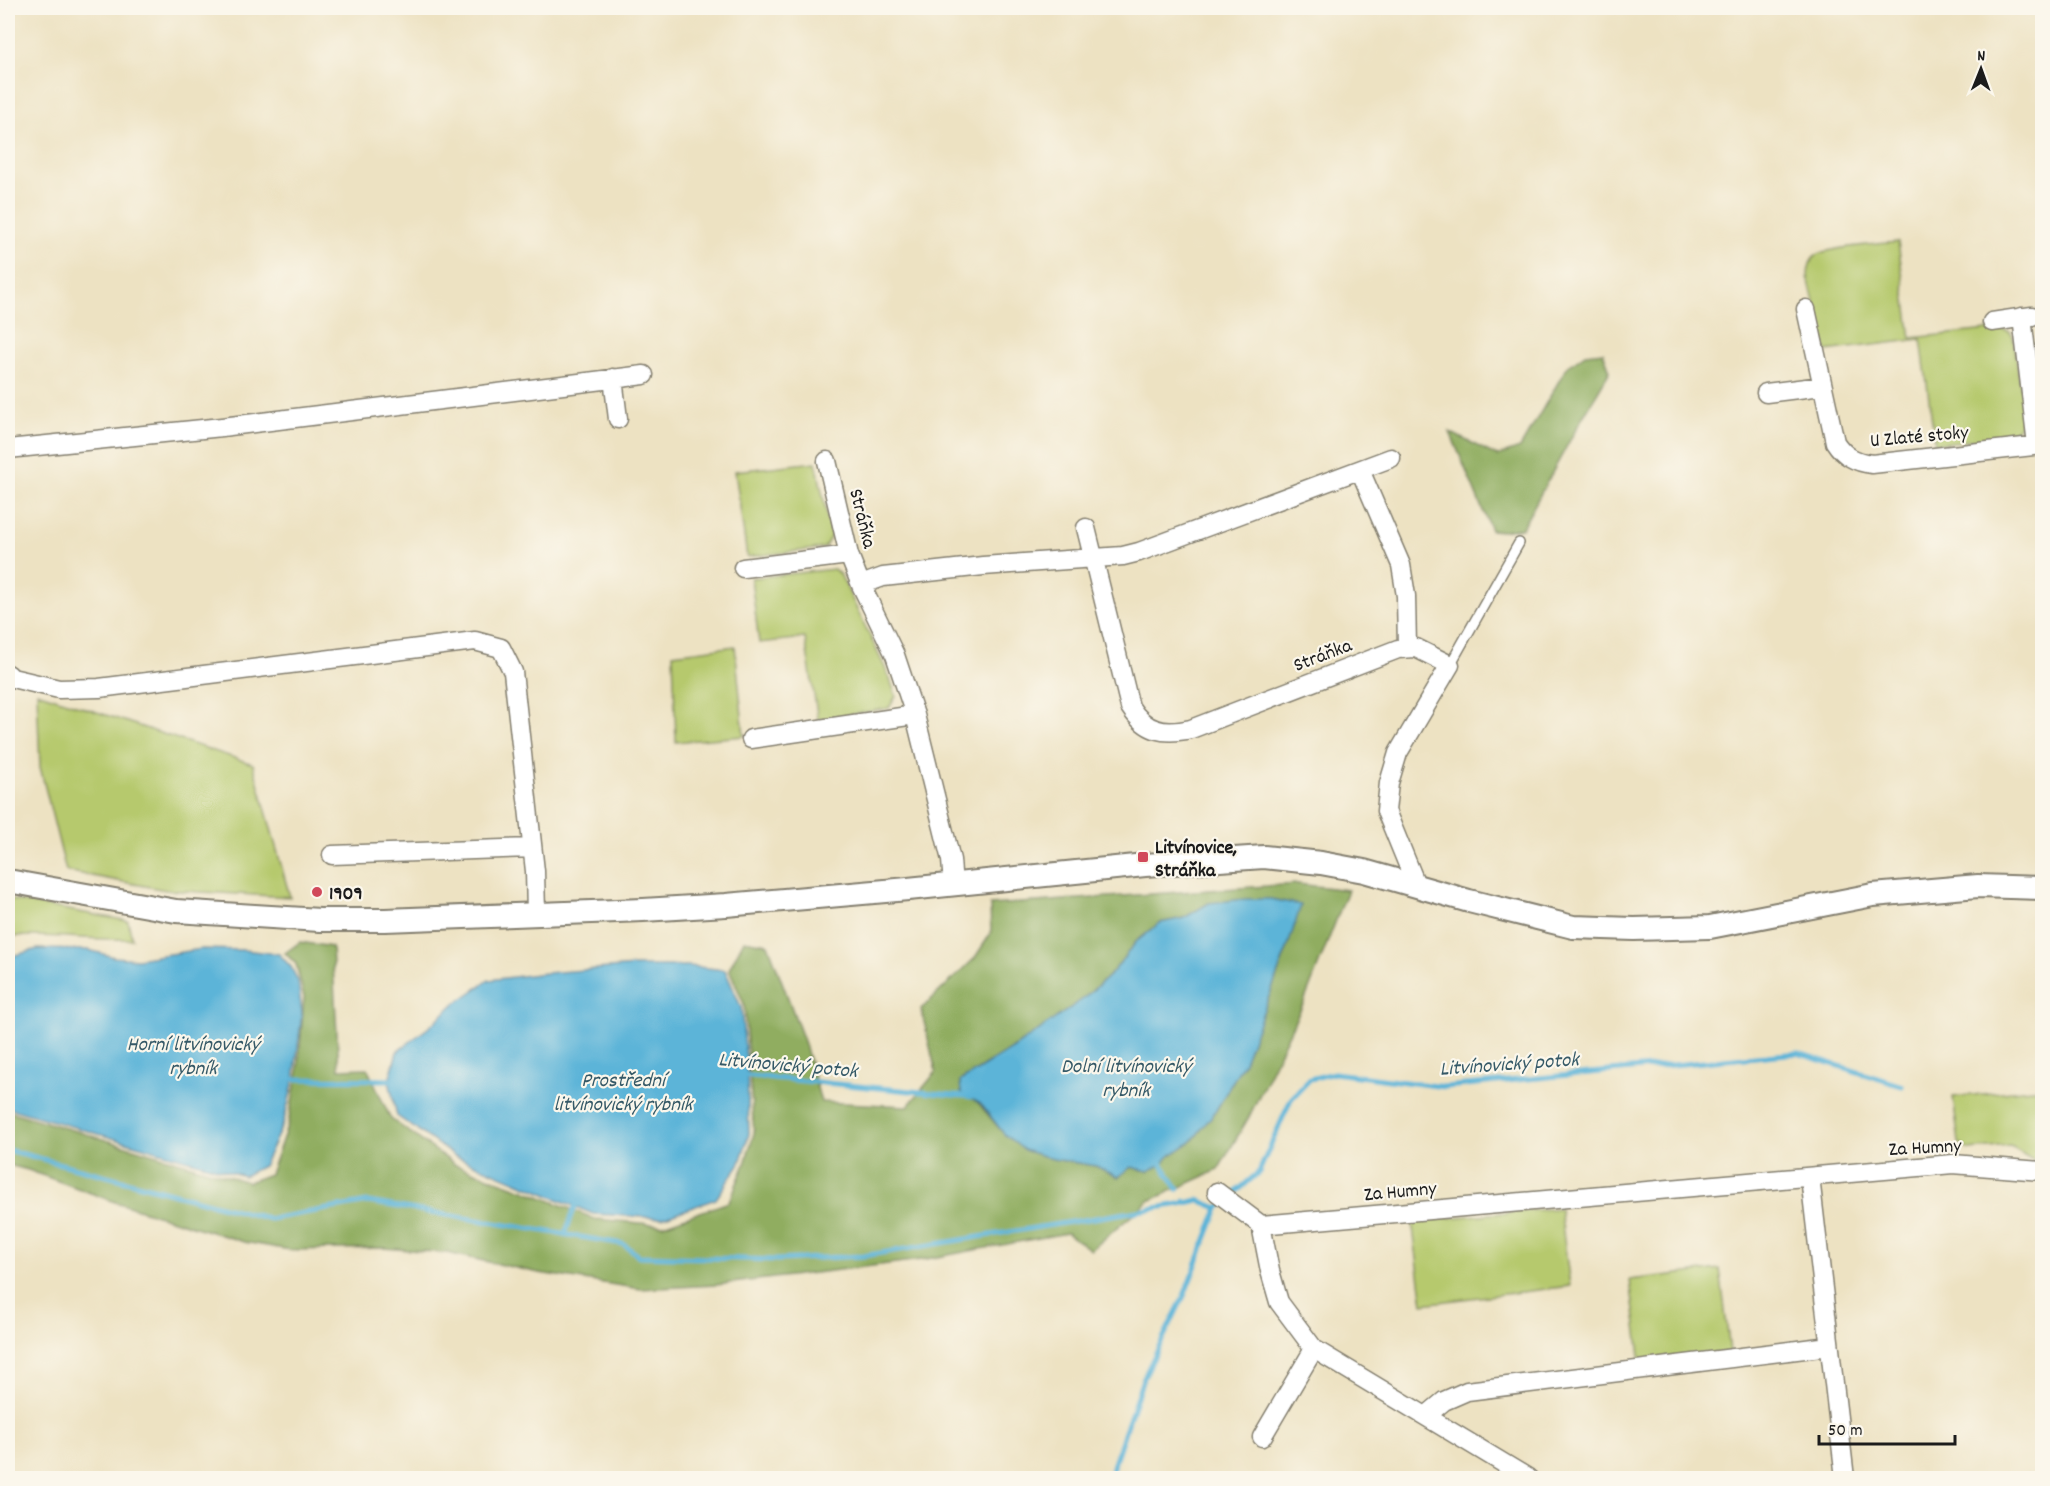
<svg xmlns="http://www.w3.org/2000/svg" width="2050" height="1486" font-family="Dekko,sans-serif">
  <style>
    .green { fill: #b6c96d; stroke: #697244; stroke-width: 1.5 }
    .forest { fill: #90ad60; stroke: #56643e; stroke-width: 1.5; fill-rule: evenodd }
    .water { fill: #5bb4d8; stroke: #3c687a; stroke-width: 1.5 }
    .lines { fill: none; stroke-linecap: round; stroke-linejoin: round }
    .stream { stroke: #5bb4d8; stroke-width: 5 }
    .service-casing { stroke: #847f6f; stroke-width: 12 }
    .minor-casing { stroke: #847f6f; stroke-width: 21 }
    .tertiary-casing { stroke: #847f6f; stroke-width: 26 }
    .service { stroke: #fff; stroke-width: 9 }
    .minor { stroke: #fff; stroke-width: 18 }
    .tertiary { stroke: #fff; stroke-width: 22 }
    .poi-dot { fill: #d1495b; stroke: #fbf7ec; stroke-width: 2 }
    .labels { text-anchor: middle; stroke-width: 4.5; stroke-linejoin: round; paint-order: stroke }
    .street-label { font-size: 20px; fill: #1c1c1c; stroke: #fbf7ec }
    .poi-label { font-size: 20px; font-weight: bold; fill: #1c1c1c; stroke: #fbf7ec; text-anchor: start }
    .water-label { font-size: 21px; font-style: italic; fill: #355967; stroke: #fbf7ec }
  </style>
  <rect width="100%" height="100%" fill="#fbf7ec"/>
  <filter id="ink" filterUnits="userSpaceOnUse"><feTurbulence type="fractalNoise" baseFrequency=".0167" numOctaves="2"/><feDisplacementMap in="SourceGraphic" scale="12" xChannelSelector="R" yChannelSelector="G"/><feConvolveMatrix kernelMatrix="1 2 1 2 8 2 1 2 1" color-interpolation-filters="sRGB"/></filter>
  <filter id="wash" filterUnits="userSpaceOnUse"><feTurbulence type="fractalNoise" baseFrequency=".008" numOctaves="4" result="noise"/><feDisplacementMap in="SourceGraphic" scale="24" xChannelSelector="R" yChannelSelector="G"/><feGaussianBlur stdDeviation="1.35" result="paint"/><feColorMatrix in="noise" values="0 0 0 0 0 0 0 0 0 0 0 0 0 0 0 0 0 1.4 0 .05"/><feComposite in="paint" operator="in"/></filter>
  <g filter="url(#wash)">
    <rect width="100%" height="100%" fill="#ede2c2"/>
    <!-- green -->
    <path class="green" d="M1898,242L1911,338L1998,329L2010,332L2013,336L2024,411C2023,418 2022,425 2017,429C2007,438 1951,442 1935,444L1921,339L1826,351L1808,277C1808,269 1809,260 1817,255C1829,247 1880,244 1898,242Z
      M816,462L831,536L824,548L747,557L735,471Z
      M834,569L841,576L888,674L896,696L889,708L818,720L805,638L759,643L751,578Z
      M735,646L744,736L676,742L673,654Z
      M37,692L253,764L290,897L166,890L66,871L40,767Z
      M8,899L128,921L132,939C90,941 49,933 8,937Z
      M2042,1088V1166L2010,1146L1969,1150L1959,1143L1953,1097Z
      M1560,1208L1570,1286L1423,1304L1412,1221Z
      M1720,1269L1730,1352L1641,1363L1630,1280Z"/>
    <!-- forest -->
    <path class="forest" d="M1603,352L1610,371L1580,422L1522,528L1503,531L1491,530L1450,432L1497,456L1520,448L1567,367L1585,354Z
      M1298,884L1348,890L1304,1002L1249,1117L1218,1170L1149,1201L1091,1250L1067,1233L921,1260L716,1285L641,1289L539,1273L447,1253L384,1248L290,1250L244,1242L115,1202L28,1170L8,1165V1111L248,1182L270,1174L288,1124L298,1071L304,997L296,964L285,953L300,942L332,947L339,1069L367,1068L391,1119L456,1165L534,1194L595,1219L663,1225L729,1202L745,1164L754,1133L744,1004L729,969L744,940L768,944L804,1041L821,1102L908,1106L936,1072L921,1009L974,959L991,933L990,905ZM1209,903L1287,949L1244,1062L1215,1112L1192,1141L1168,1157L1161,1165L1148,1171L1131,1167L1118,1177L1096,1166L1053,1159L1004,1134L960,1081L1015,1047L1083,999L1112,973L1136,942L1160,923L1184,918Z"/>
    <!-- water -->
    <path class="water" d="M1245,899H1271L1301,905L1287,949L1244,1062L1215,1112L1192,1141L1168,1157L1162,1165L1148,1171L1131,1167L1118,1177L1096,1166L1053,1159L1024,1150L1004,1134L981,1104L961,1093L960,1081L1015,1047L1083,999L1112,973L1136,942L1160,923L1184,918L1209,903Z
      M38,949L89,950L114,957L137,959L202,949L243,950L279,954L291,967L298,981L302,1013L294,1080L283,1124L263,1166L244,1176L8,1108V957Z
      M635,966H689L725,970L741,1007L747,1069L749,1134L740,1163L716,1199L662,1218L593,1214L455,1156L397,1116L389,1081L397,1052L429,1027L453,1005L489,980L546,973Z"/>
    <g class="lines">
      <!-- stream -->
      <path class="stream" d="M741,1075L974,1097
        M288,1079L396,1080
        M8,1150L270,1219L368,1202L623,1244L639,1256L777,1260L863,1256L1186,1203
        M1161,1160L1162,1165L1178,1189
        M1185,1201L1186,1203L1198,1200L1218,1208L1259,1172L1291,1099L1310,1079L1334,1073L1445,1087L1798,1053L1902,1086
        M565,1234L578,1199
        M1109,1478L1143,1379L1184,1296L1218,1208"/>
    </g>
  </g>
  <g filter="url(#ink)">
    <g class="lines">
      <!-- service casing -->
      <g class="service-casing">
        <path id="service" d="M1450,665L1519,543"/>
      </g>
      <!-- minor casing -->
      <g class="minor-casing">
        <path id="minor" d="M1806,309L1835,442C1844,456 1855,462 1872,464L2042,445
          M2022,317L2037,445
          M1992,322L2032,316
          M613,378L618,419
          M1766,393L1822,386
          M8,449L222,427L644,375
          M827,461L849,555L861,585L895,655L915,715L951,860L953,885
          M1360,470L1401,565L1406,596L1407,647
          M1086,528L1130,707C1146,732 1164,735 1191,729L1398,649L1416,648L1450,665L1398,753L1389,783L1386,811L1417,887
          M743,568L849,555
          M861,585L883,577L983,566L1123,556L1139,552L1391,458
          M8,674L12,678L59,689L99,688L475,641L501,648L513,672L535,871L536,914
          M751,739L915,715
          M332,855L532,848
          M1810,1177L1845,1478
          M1217,1192L1261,1225
          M1261,1225L1953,1164L2042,1171
          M1261,1225L1270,1271L1279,1302L1314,1349L1528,1478
          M1426,1416L1444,1401L1467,1391L1829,1346
          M1262,1437L1314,1349"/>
      </g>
      <!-- tertiary casing -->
      <g class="tertiary-casing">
        <path id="tertiary" d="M8,881L176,911L320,920H385L643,910L726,905L908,889L1145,865L1264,857L1321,863L1364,871L1469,901L1573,927L1634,929L1710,927L1873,895L1978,886L2042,888"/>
      </g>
      <!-- service -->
      <use href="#service" class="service"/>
      <!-- minor -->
      <use href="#minor" class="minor"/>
      <!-- tertiary -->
      <use href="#tertiary" class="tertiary"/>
    </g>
  </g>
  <!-- markers -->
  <g class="poi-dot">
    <rect x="1137" y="851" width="12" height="12" rx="3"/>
    <circle cx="317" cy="892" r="6"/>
  </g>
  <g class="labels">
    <!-- street labels -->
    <g class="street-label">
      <text transform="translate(1919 435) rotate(-5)" y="7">U Zlaté stoky</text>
      <text transform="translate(864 518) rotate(76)" y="7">Stráňka</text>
      <text transform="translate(1322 654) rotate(-21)" y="7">Stráňka</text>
      <text transform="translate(1925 1146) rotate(-3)" y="7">Za Humny</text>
      <text transform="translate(1400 1190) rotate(-5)" y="7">Za Humny</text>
    </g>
    <!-- poi labels -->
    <g class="poi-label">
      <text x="1155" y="853">Litvínovice,<tspan x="1155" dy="23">Stráňka</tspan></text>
      <text x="329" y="899">1909</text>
    </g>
    <!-- water labels -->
    <g class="water-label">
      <text x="193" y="1050">Horní litvínovický<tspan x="193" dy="24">rybník</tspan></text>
      <text transform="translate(1509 1063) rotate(-4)" y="7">Litvínovický potok</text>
      <text transform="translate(788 1064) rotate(5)" y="7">Litvínovický potok</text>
      <text x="1126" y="1072">Dolní litvínovický<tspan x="1126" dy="24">rybník</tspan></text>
      <text x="623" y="1086">Prostřední<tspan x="623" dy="24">litvínovický rybník</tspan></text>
    </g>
  </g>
  <!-- margin -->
  <rect width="2050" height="1486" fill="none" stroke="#fbf7ec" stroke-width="30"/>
  <!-- north arrow -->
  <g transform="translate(1981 69) rotate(1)" stroke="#fbf7ec" stroke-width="4.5" paint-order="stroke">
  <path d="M0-4.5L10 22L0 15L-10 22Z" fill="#1c1c1c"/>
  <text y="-9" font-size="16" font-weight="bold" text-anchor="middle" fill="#1c1c1c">N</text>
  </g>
  <!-- scale -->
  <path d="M1819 1435v9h136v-9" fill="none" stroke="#1c1c1c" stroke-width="3"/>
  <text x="1828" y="1435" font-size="18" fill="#1c1c1c" stroke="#fbf7ec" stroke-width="4.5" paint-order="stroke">50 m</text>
</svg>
